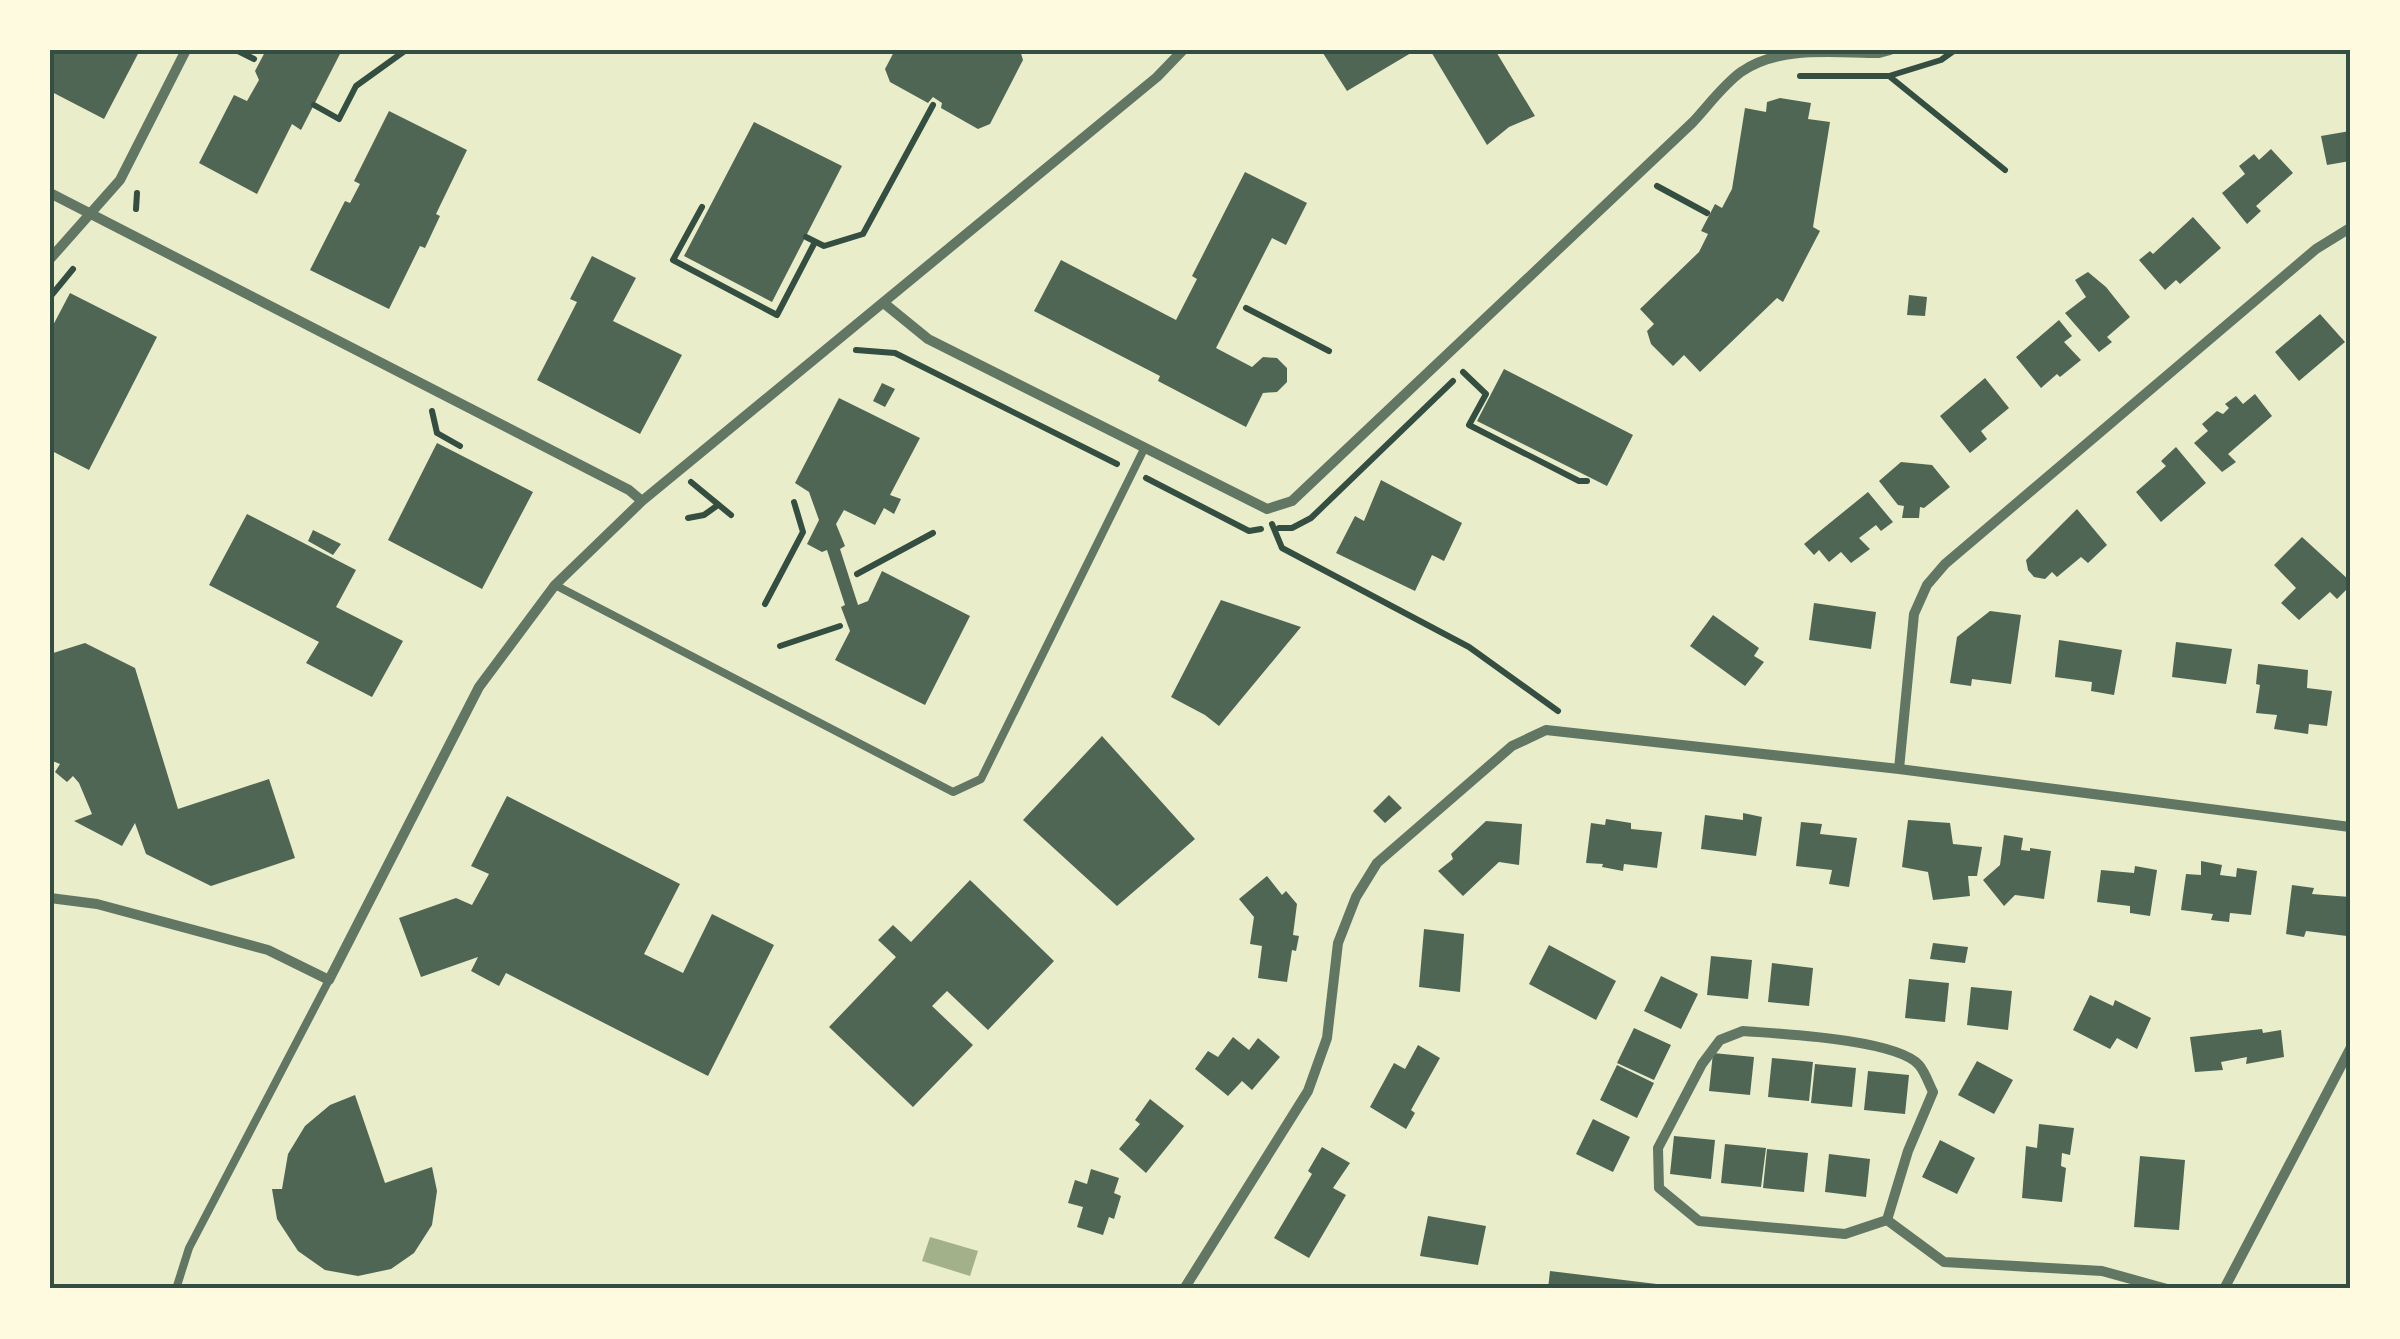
<svg xmlns="http://www.w3.org/2000/svg" width="2400" height="1339" font-family="'PT Sans Narrow',sans-serif">
  <style>
    .water { fill: #a3b18a }
    .building { fill: #4f6655 }
    .lines { fill: none; stroke-linecap: round; stroke-linejoin: round }
    .path { stroke: #344e41; stroke-width: 6 }
    .service { stroke: #617663; stroke-width: 8 }
    .minor { stroke: #617663; stroke-width: 10 }
    .neatline { fill: none; stroke: #344e41; stroke-width: 4 }
  </style>
  <rect width="100%" height="100%" fill="#e9edc9"/>
  <!-- water -->
  <path class="water" d="M930,1237L978,1251L970,1276L922,1261Z"/>
  <!-- building -->
  <path class="building" d="M50,50H140L104,119L50,91Z
    M266,50H342L301,130L292,124L257,194L199,163L234,95L247,101L259,80L255,71Z
    M895,50H1020L1023,60L990,124L978,129L941,108L942,103L933,97L928,103L890,82L885,69Z
    M1321,50H1416L1347,91Z
    M1430,50H1495L1535,116L1509,127L1487,145Z
    M1780,98L1811,103L1808,119L1830,122L1813,227L1820,231L1783,302L1777,298L1700,372L1684,355L1673,366L1651,344L1647,331L1654,324L1640,309L1699,252L1708,234L1701,231L1715,204L1722,208L1732,189L1745,108L1766,112L1767,102Z
    M389,111L467,150L436,214L440,216L425,248L420,246L389,309L310,270L345,201L350,203L360,184L354,181Z
    M754,122L842,166L772,302L684,256Z
    M2350,131V161L2327,165L2321,136Z
    M2271,149L2293,173L2256,206L2261,211L2247,224L2222,193L2245,174L2239,166L2254,154L2259,160Z
    M1245,172L1307,203L1286,245L1272,238L1216,348L1252,367L1263,357L1277,358L1287,368V382L1277,392L1263,393L1246,427L1158,381L1160,376L1034,311L1061,260L1176,320L1197,279L1192,276Z
    M2193,217L2221,248L2180,284L2176,280L2165,290L2139,260L2150,251L2153,254Z
    M592,256L636,278L613,321L682,355L640,434L537,380L577,302L570,299Z
    M2088,272L2106,287L2130,317L2107,337L2112,342L2099,352L2065,313L2086,297L2075,280Z
    M70,293L157,337L89,470L50,450V331Z
    M1909,295L1927,297L1925,316L1907,315Z
    M2320,314L2345,342L2299,381L2275,352Z
    M2059,320L2072,336L2064,342L2081,360L2060,377L2057,374L2041,388L2016,357Z
    M1504,369L1633,435L1607,486L1477,421Z
    M1985,378L2009,408L1981,431L1987,439L1970,453L1940,416Z
    M882,383L895,389L885,407L873,401Z
    M2255,394L2272,416L2228,454L2236,462L2222,472L2194,443L2208,431L2202,424L2217,411L2223,414L2229,408L2225,404L2236,396L2243,404Z
    M839,398L920,438L890,495L901,499L894,514L884,508L875,525L844,510L836,524L845,546L840,549L858,605L868,601L882,571L970,616L925,705L835,660L850,631L841,607L845,605L827,550L822,552L807,544L819,520L809,492L795,483Z
    M437,443L533,492L482,589L388,540Z
    M2176,447L2206,483L2161,522L2136,492L2166,466L2161,461Z
    M1901,462L1932,465L1950,487L1924,508L1920,507L1919,518H1902L1904,506L1898,505L1879,481Z
    M1381,480L1462,523L1444,561L1432,555L1415,591L1336,553L1355,516L1364,521Z
    M1868,492L1893,522L1881,531L1876,525L1859,538L1870,549L1851,563L1841,552L1829,562L1819,550L1814,555L1804,544Z
    M2077,509L2107,545L2088,563L2081,557L2057,577L2052,572L2045,579L2034,577L2028,570L2026,560Z
    M247,514L356,570L336,607L403,641L372,697L306,663L319,642L209,585Z
    M313,530L341,544L333,555L308,541Z
    M2302,537L2350,581V586L2337,599L2330,592L2299,620L2281,603L2296,588L2274,565Z
    M1221,600L1301,627L1219,726L1205,715L1171,697Z
    M1814,603L1876,612L1871,649L1809,640Z
    M1990,611L2021,615L2011,684L1972,679L1971,686L1950,683L1957,637Z
    M1713,615L1759,648L1754,656L1764,662L1745,686L1690,646Z
    M2059,640L2122,650L2114,695L2091,691L2092,682L2055,677Z
    M2176,642L2232,649L2226,684L2172,677Z
    M85,643L135,668L178,809L269,779L295,858L211,886L146,854L135,823L122,846L74,821L92,814L79,783L73,776L67,782L55,772L60,764L50,760V654Z
    M2258,664L2308,670L2307,688L2332,691L2327,726L2309,724L2308,734L2274,729L2277,715L2256,713L2260,685L2256,684Z
    M1102,736L1195,839L1117,906L1023,820Z
    M1389,795L1402,808L1385,823L1373,811Z
    M507,796L680,884L644,954L683,973L712,914L774,945L708,1076L506,973L499,986L471,971L478,957L421,977L399,918L456,898L472,905L489,874L471,866Z
    M1743,813L1762,817L1756,856L1701,849L1705,815L1743,820Z
    M1606,819L1631,823V829L1662,832L1657,868L1624,864L1623,871L1602,867L1603,864L1586,863L1591,823L1605,825Z
    M1908,820L1950,823L1953,844L1982,847L1977,876H1968L1970,896L1933,900L1928,872L1902,867Z
    M1486,821L1522,824L1519,865L1499,862L1463,896L1438,871L1453,859L1451,854Z
    M1801,822L1822,824L1820,834L1857,838L1849,887L1829,884L1832,870L1796,866Z
    M2004,835L2023,838L2021,850L2030,851V848L2051,851L2044,899L2015,895L2004,906L1983,880L2000,865Z
    M2201,861L2222,865L2220,875L2236,877L2237,868L2257,871L2251,915L2230,913L2229,922L2211,920L2213,914L2181,910L2186,874L2201,875Z
    M2135,866L2157,870L2150,916L2130,913V906L2097,902L2101,870L2134,873Z
    M1267,876L1282,895L1286,891L1297,904L1293,935L1299,936L1296,951L1292,950L1287,982L1258,978L1262,946L1250,944L1254,917L1239,899Z
    M970,880L1054,961L988,1030L947,991L932,1006L973,1045L913,1107L829,1027L896,957L878,940L893,925L911,942Z
    M2292,885L2314,888L2312,894L2350,897L2347,936L2306,931L2304,937L2286,934Z
    M1424,929L1464,934L1460,992L1419,987Z
    M1933,943L1968,947L1965,963L1930,959Z
    M1549,945L1616,981L1596,1020L1529,984Z
    M1711,956L1752,960L1748,999L1707,995Z
    M1772,963L1813,968L1809,1006L1768,1002Z
    M1661,976L1698,994L1681,1029L1644,1011Z
    M1909,979L1949,983L1945,1022L1905,1018Z
    M1971,987L2012,991L2008,1030L1967,1025Z
    M2090,995L2113,1006L2115,1000L2151,1018L2137,1049L2117,1038L2110,1049L2073,1030Z
    M1634,1028L1671,1045L1654,1080L1617,1063Z
    M2262,1029L2263,1033L2281,1030L2284,1057L2246,1064L2247,1057L2221,1062L2223,1070L2195,1072L2190,1037Z
    M1233,1037L1249,1050L1258,1038L1280,1057L1252,1090L1242,1081L1228,1096L1195,1069L1208,1051L1218,1057Z
    M1418,1045L1440,1058L1411,1110L1415,1113L1406,1129L1370,1107L1394,1063L1405,1069Z
    M1713,1053L1754,1057L1750,1095L1709,1091Z
    M1772,1058L1813,1062L1809,1101L1768,1097Z
    M1977,1061L2013,1080L1994,1114L1958,1095Z
    M1815,1064L1856,1068L1852,1107L1811,1103Z
    M1617,1065L1654,1083L1637,1118L1600,1100Z
    M1868,1071L1909,1075L1905,1114L1864,1110Z
    M355,1095L385,1183L432,1167L437,1191L432,1225L414,1253L391,1269L358,1276L325,1270L298,1251L277,1219L272,1189H282L288,1154L305,1126L330,1105Z
    M1150,1099L1184,1126L1146,1173L1119,1149L1140,1124L1135,1120Z
    M1593,1119L1630,1137L1613,1172L1576,1154Z
    M2039,1124L2074,1128L2070,1155L2062,1153L2061,1166L2066,1168L2062,1202L2022,1198L2026,1146L2037,1148Z
    M1674,1136L1715,1140L1711,1179L1670,1174Z
    M1940,1140L1975,1158L1957,1194L1922,1177Z
    M1725,1144L1766,1148L1761,1187L1721,1183Z
    M1322,1147L1350,1163L1333,1188L1346,1195L1309,1258L1274,1238L1312,1174L1308,1171Z
    M1767,1149L1808,1153L1804,1192L1763,1188Z
    M1829,1154L1870,1159L1866,1197L1825,1192Z
    M2140,1156L2185,1160L2179,1230L2134,1227Z
    M1091,1169L1119,1178L1114,1193L1121,1196L1114,1219L1109,1217L1103,1235L1077,1227L1083,1207L1068,1203L1075,1180L1087,1184Z
    M1428,1216L1486,1226L1478,1265L1420,1256Z
    M1550,1271L1681,1287V1289H1548Z"/>
  <g class="lines">
    <!-- path -->
    <path class="path" d="M236,50L254,59
      M1955,50L1941,60L1889,76L2005,170
      M1800,76H1889
      M314,105L339,119L356,86L406,50
      M1657,186L1707,213
      M702,207L673,260L777,315L815,242
      M136,209L137,193
      M806,237L824,246L863,234L933,105
      M50,297L73,269
      M1246,308L1329,351
      M856,350L895,353L1117,464
      M1463,372L1486,394L1469,425L1579,481H1587
      M432,411L437,433L460,446
      M1146,478L1249,531L1261,529
      M691,482L731,515
      M688,518L704,515L718,505
      M1272,524L1282,548L1469,647L1558,711
      M1279,528H1292L1311,518L1453,381
      M857,574L933,533
      M765,604L803,532L794,502
      M780,646L840,626"/>
    <!-- service -->
    <path class="service" d="M555,585L953,792L981,779L1144,449
      M176,1289L189,1248L329,980"/>
    <!-- minor -->
    <path class="minor" d="M50,193L629,490L642,501
      M50,259L120,180L186,50
      M885,304L928,339L1267,509L1292,501L1692,123C1708,106 1723,85 1741,72C1780,45 1834,53 1879,53L1890,50
      M1899,769L1914,614L1927,585L1945,564L2316,249L2350,228
      M50,898L97,904L268,950L329,980L479,687L555,585L642,501L1157,77L1183,50
      M1743,1031C1780,1034 1896,1039 1919,1065C1925,1072 1929,1084 1933,1092L1908,1151L1887,1220L1845,1234L1699,1221L1659,1188L1658,1148L1702,1064L1720,1040Z
      M1887,1220L1944,1262L2102,1271L2167,1289
      M1184,1289L1308,1091L1327,1038L1338,943L1356,897L1377,863L1512,746L1546,730L1899,769L2350,827
      M2224,1289L2350,1049"/>
  </g>
  <!-- border -->
  <rect width="2400" height="1339" fill="none" stroke="#fefae0" stroke-width="105"/>
  <rect x="52" y="52" width="2296" height="1234" class="neatline"/>
</svg>
